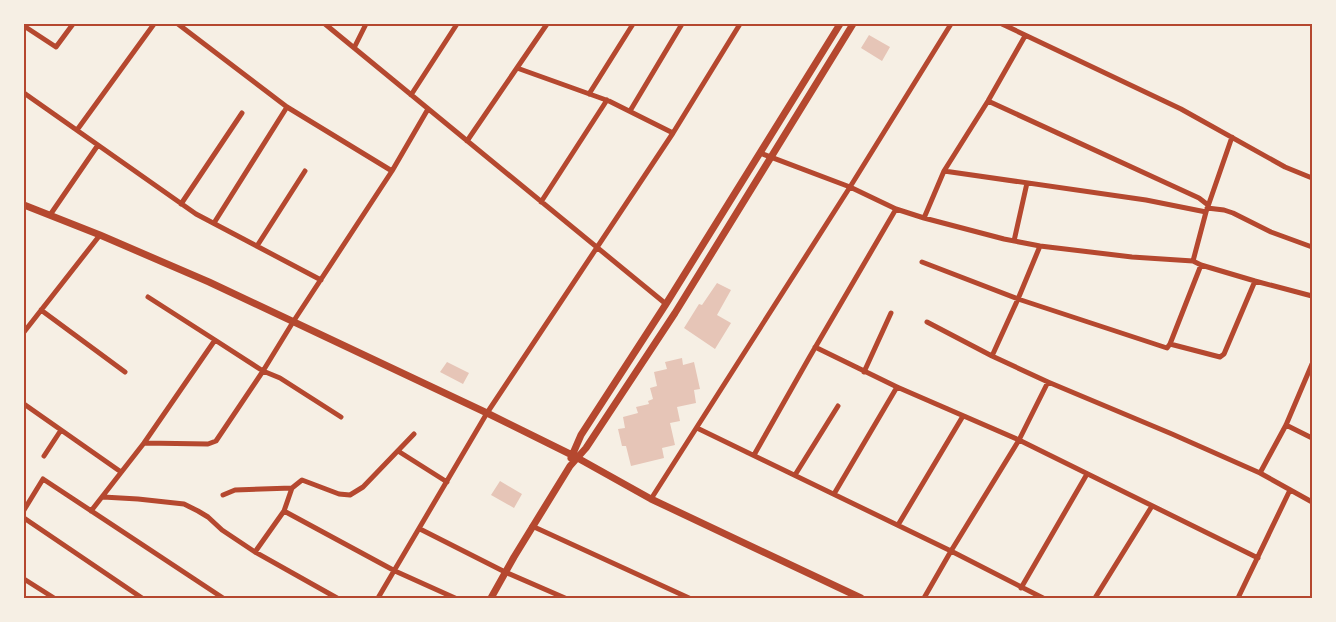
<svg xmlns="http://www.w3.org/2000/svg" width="1336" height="622" font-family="'Libre Baskerville',serif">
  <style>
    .building { fill: #e6c5b7 }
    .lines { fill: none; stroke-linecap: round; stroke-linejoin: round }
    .minor { stroke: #b5482f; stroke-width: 5 }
    .tertiary { stroke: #b5482f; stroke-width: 7 }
    .neatline { fill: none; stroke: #b5482f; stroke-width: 2 }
  </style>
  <rect width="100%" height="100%" fill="#f6efe4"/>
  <!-- building -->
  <path class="building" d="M869,35L890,47L882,61L861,48Z
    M717,283L731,290L717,315L731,323L715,349L684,328L699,304L702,305Z
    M682,358L683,365L694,362L700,389L694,390L696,403L677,407L680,421L670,423L675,445L662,448L664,458L631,466L626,446H622L618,429L625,428L623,417L638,413L636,407L649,404L648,401L653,399L650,388L657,386L654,372L667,369L665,362Z
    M447,362L469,373L463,384L440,372Z
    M500,481L522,494L514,508L491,495Z"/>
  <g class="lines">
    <!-- minor -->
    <path class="minor" d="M178,24L287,107L392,171
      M325,24L666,304
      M1002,24L1181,109L1285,167L1312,178
      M24,26L56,47L73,24
      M354,48L366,24
      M517,68L609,101L673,133
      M24,93L196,214L321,280
      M589,94L633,24
      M411,95L457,24
      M988,101L1162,181L1199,198L1208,205
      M630,111L682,24
      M77,130L154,24
      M467,141L547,24
      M760,153L850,187L896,209L924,218L1004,239L1040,246L1132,257L1193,261L1201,265L1255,281L1312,296
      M944,171L1146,200L1206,212
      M541,202L607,100
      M181,204L242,113
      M1207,208L1224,210L1233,213L1271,232L1312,247
      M50,215L98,145
      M924,218L944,171L988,101L1025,36
      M214,223L287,107
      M1014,241L1027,183
      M257,246L305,171
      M1193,261L1206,212L1232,137
      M922,262L1018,299L1167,348L1170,344L1201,265
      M148,297L215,340
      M41,310L125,372
      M927,322L992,356L1048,382L1172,434L1260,473L1312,502
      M24,332L100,235
      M1170,344L1220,357L1224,354L1255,281
      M815,347L897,387L1019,440L1258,558
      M992,356L1018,299L1040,246
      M864,372L891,313
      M24,404L121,472
      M1286,425L1312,438
      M697,428L951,551L1043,598
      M144,443L208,444L216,441L263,371L280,378L341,417
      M398,451L447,482
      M754,455L809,358L896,209
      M44,456L61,430
      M1260,473L1286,425L1312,364
      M795,475L838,406
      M834,494L897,387
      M223,495L235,490L292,488
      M103,497L138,499L184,504L198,511L208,517L222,530L255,552L337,598
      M651,499L850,187L951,24
      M24,510L43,479L223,598
      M91,511L144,443L215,340L263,371L293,322L392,171L428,109
      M284,511L395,571L455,598
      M24,518L142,598
      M898,525L963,416
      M532,526L689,598
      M420,529L505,572L565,598
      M255,552L284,511L292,488L302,480L339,494L350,495L363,487L414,434
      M24,579L54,598
      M1021,588L1087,474
      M378,598L487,413L673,133L740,24
      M924,598L951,551L1019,440L1048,382
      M1095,598L1152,506
      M1238,598L1290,490"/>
    <!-- tertiary -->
    <path class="tertiary" d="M24,205L100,235L209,282L487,413L574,456L651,499L861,598
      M571,458L581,435L666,304L840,24
      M491,598L514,557L570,466L586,448L675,313L853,24"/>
  </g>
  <!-- border -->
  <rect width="1336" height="622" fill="none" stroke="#f6efe4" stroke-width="50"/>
  <rect x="25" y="25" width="1286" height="572" class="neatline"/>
</svg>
